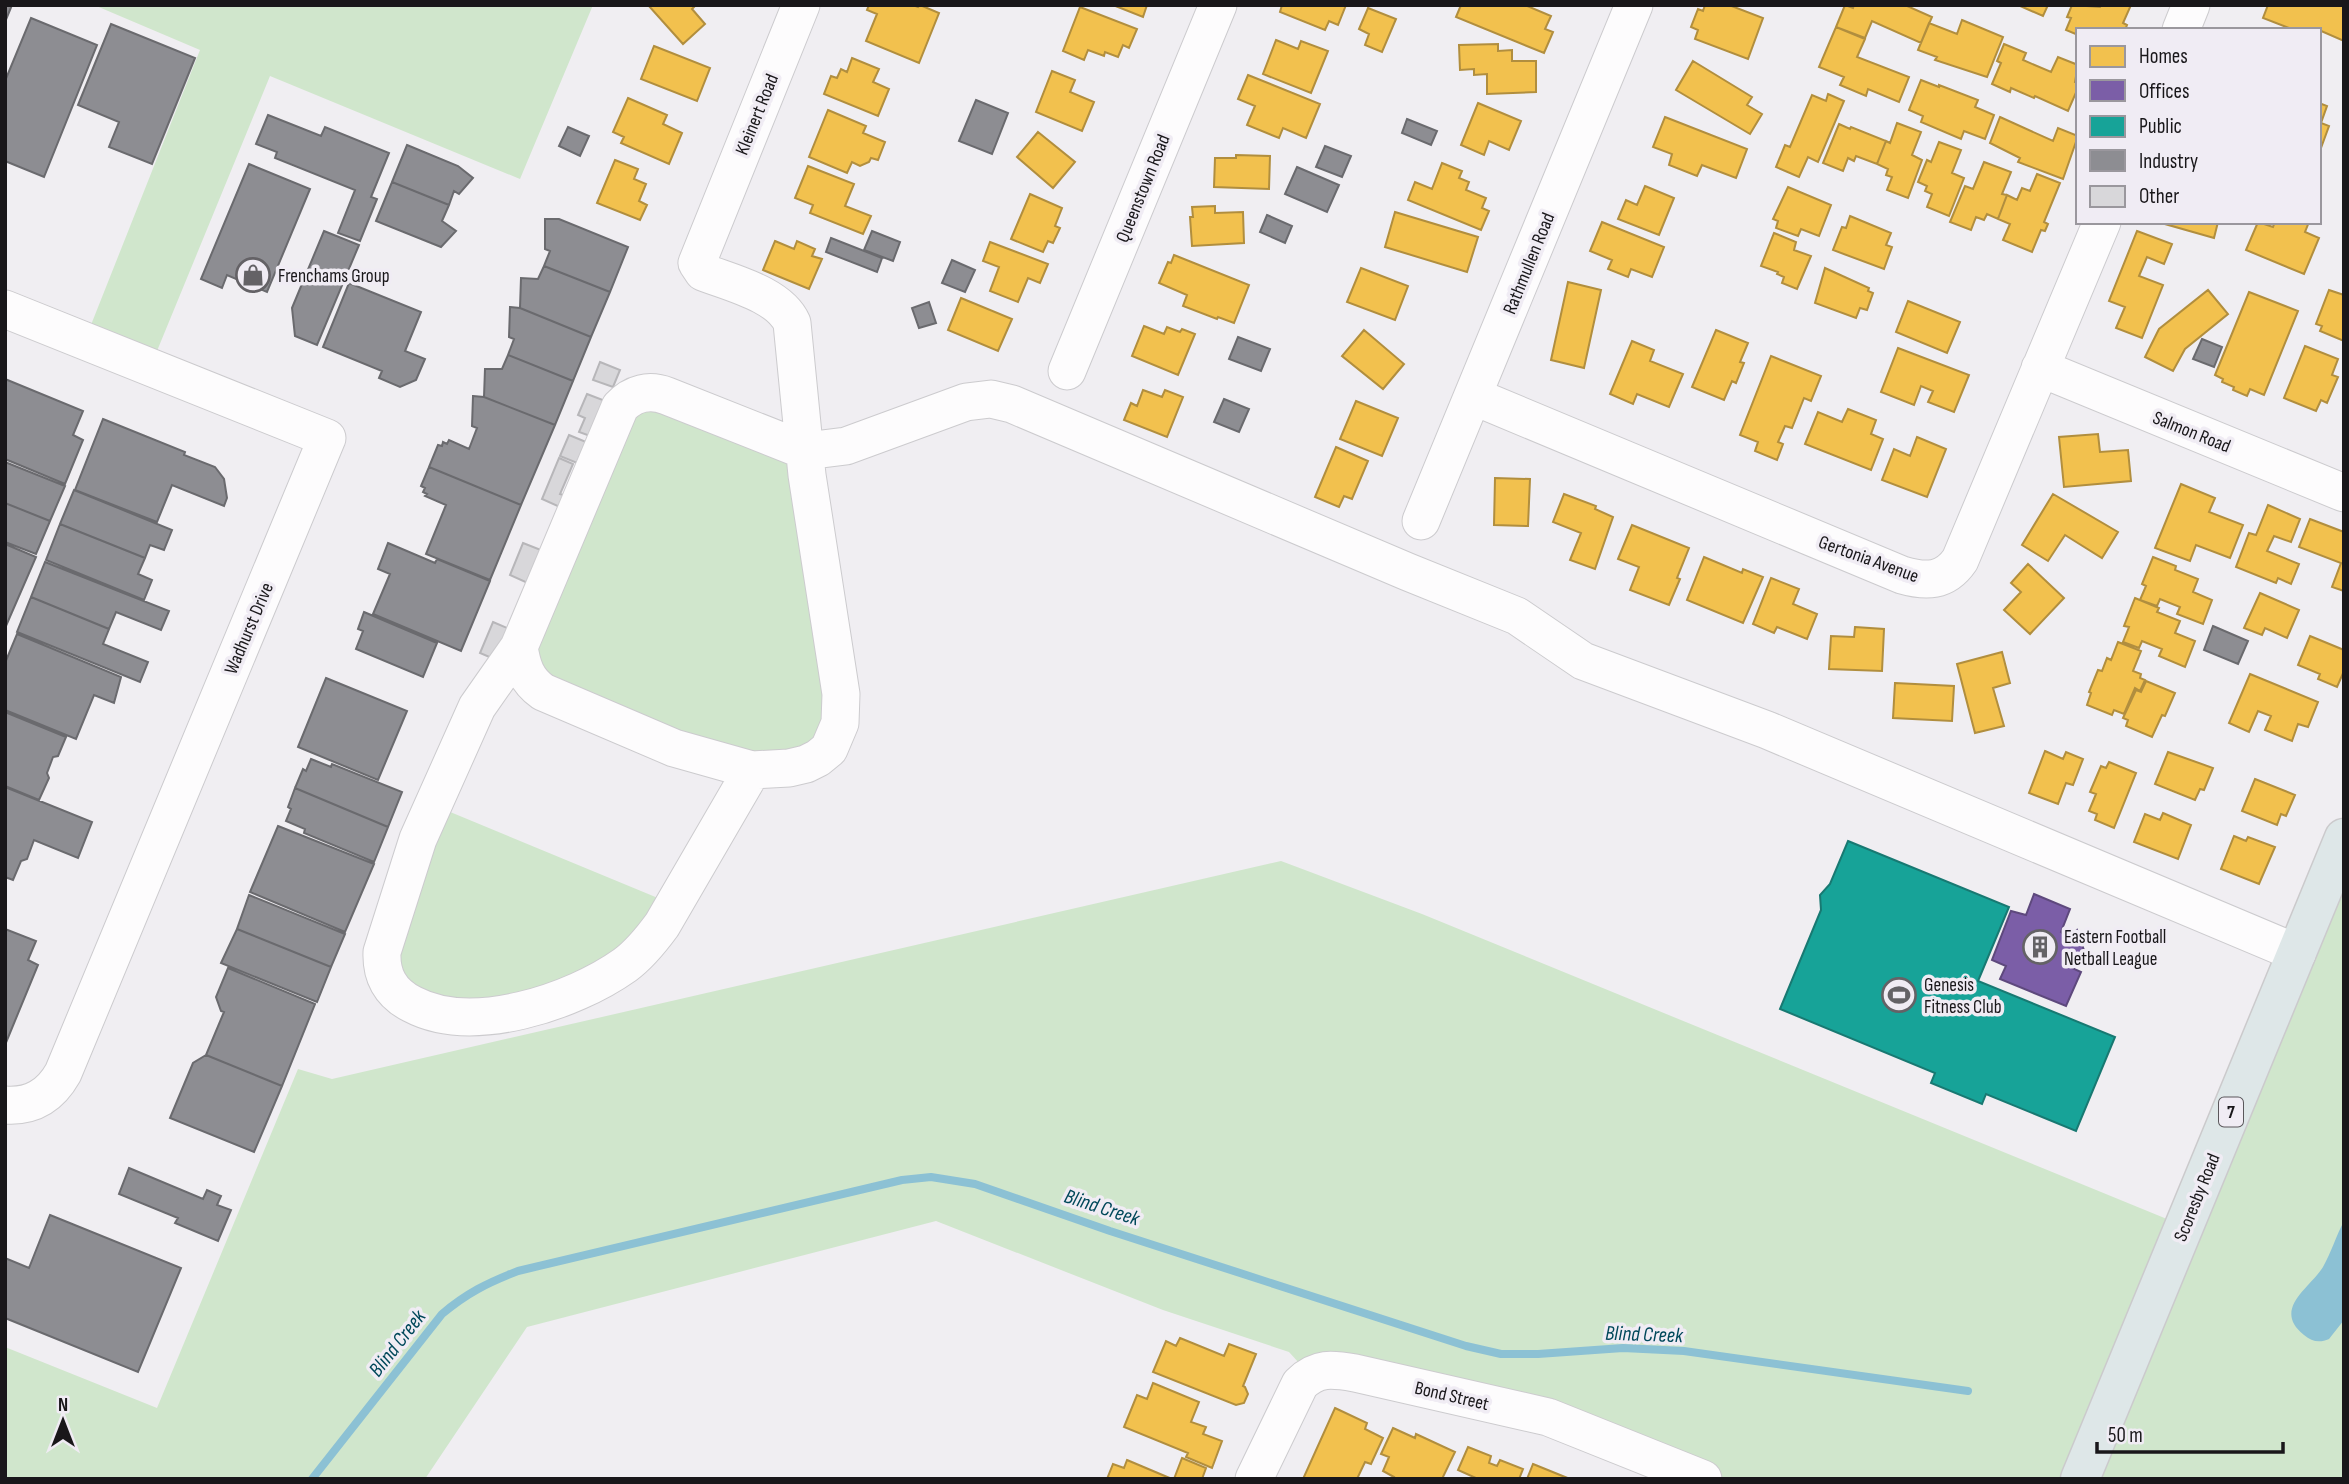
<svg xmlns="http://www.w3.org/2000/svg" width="2349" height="1484" font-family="'Sofia Sans Condensed',sans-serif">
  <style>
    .green { fill: #d0e6cc }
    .water { fill: #8cc1d4 }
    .homes { fill: #f2c14e; stroke: #b18e3e; stroke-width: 2 }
    .offices { fill: #7b5ea7; stroke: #5e497d; stroke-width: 2 }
    .public { fill: #17a398; stroke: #187972; stroke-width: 2 }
    .industry { fill: #8d8d92; stroke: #6a6a6e; stroke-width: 2 }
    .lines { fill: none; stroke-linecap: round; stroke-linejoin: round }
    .stream { stroke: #8cc1d4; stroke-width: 8 }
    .building { fill: #d8d7da; stroke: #b7b6b9; stroke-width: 2 }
    .minor-casing { stroke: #cccbce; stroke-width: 39 }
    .major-casing { stroke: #cbcacc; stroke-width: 41 }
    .minor { stroke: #fdfcfd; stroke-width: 37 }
    .major { stroke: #dee7e8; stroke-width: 38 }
    .labels { text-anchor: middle; stroke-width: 7; stroke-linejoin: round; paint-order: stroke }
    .shield { fill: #f0ecf4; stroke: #5a575b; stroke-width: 2 }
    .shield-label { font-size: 18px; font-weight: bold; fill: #19171a }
    .street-label { font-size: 19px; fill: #19171a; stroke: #f0ecf4 }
    .poi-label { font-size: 19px; fill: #19171a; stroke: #f0ecf4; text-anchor: start }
    .water-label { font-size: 21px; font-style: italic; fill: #00485a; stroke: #f0ecf4 }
  </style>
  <rect width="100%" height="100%" fill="#f0eef2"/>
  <!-- green -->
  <path class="green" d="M94,5H593L520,179L270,76L150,368L85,340L200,50Z
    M643,403L797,454L827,737L773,764L547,688L530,665L624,419Z
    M443,809L670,903L612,967L494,1007L415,1000L387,952Z
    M2344,840V1479H1703L1568,1424L1310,1375L1289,1352L1163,1310L936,1221L527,1327L425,1479H5V1347L157,1408L298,1069L332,1079L1281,861L1422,914L2184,1226Z"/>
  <!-- water -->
  <path class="water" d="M2344,1221V1320L2329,1339C2320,1343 2312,1342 2304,1335C2272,1309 2309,1289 2323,1267C2331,1253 2336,1236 2344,1221Z"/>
  <!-- homes -->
  <path class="homes" d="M648,5H693L694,7L692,9L705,24L683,44Z
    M869,5H913L918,7L920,5L939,13L919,63L866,41L877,14L867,10Z
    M1113,5H1147L1143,17Z
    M1282,5H1346L1338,25L1329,21L1325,30L1280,12Z
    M1461,5H1525L1551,16L1545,29L1553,32L1544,53L1456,17Z
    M1705,5H1729L1763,18L1748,59L1695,39L1698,30L1691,27L1698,9L1703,11Z
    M1845,5L1853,8L1854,5H1905L1932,17L1921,43L1872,21L1865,38L1836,27Z
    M2018,5H2048L2043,16Z
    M2072,5L2100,7L2101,5H2131L2123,23L2127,25L2125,30H2078V35L2066,30L2071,18L2067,17Z
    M2268,5H2344V41L2319,30H2294L2263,18Z
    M1080,7L1137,29L1129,48L1123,45L1118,57L1105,52L1104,56L1088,50L1084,60L1063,51Z
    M1368,8L1396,19L1382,52L1365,45L1369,34L1359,29Z
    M1962,20L2003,37L1987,77L1935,60L1937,57L1918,50L1929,23L1957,34Z
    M1836,27L1865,39L1857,57L1909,77L1899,102L1868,89L1866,96L1840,85L1844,77L1819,67Z
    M1276,40L1298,49L1301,41L1328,51L1311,93L1263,74Z
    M1498,44V51L1512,50V61H1536V92L1487,94V74L1474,75V69L1460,70L1459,45Z
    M2004,44L2026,53L2023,60L2051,72L2058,57L2078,65L2075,82L2078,83V88L2068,111L2035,96L2034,98L2011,88L2010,92L1992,84L2001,63L1997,61Z
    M654,46L710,68L697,101L641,79Z
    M852,58L879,69L873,82L889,89L878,116L824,94L831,76L837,78L841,69L847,72Z
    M1693,61L1752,97L1747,105L1762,114L1750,134L1676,90Z
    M1052,71L1075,80L1070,92L1094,102L1082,131L1036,112Z
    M1248,75L1320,104L1306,138L1283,128L1279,138L1247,125L1255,106L1238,99Z
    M1921,80L1939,87V85L1978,100L1975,107L1994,115L1985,139L1964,131L1961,139L1921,122L1923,116L1909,110Z
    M1828,94L1844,101L1818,162L1808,157L1799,177L1776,167L1785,145L1790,147L1812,95L1826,101Z
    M628,98L667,115L663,124L682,133L669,164L621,143L624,137L613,132Z
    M1478,103L1521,121L1509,150L1489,141L1484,155L1461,145Z
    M2319,103L2327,106L2321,123L2329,126L2321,148Z
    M828,110L866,126L863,133L885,142L878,160L871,158L869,162L860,166L852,162L847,173L809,157Z
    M1665,117L1747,149L1736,178L1702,165L1697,176L1669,165L1672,154L1653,147Z
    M2000,117L2053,141L2058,128L2078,136L2063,179L2018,162L2020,158L1990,143Z
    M1897,123L1921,132L1912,155L1922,160L1908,198L1887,190L1892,177L1886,175L1888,169L1877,164L1886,141L1890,143Z
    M1839,124L1850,129L1851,127L1886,141L1877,164L1856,156L1854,161L1848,158L1843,171L1823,163Z
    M1038,132L1075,162L1053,188L1017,157Z
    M1939,142L1961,150L1952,173L1964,178L1949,216L1927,207L1932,194L1925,191L1927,186L1918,182L1927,160L1931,162Z
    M1236,155L1270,156L1269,189L1214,187L1215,158H1236Z
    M615,160L638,169L634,179L646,184L639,201L647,205L640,220L597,203Z
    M1984,162L2011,172L2002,194L2007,195L1998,219L1987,214L1984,220L1976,217L1971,230L1950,222L1965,186L1973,189Z
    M1442,163L1462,171L1459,178L1469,182L1466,190L1486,198L1482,208L1489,211L1481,230L1408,200L1415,182L1432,189Z
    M808,166L854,184L845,206L871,216L863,234L810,213L813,205L795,198Z
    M2037,174L2060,183L2044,222L2048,224L2045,231L2041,230L2032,252L2003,240L2010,224L1998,219L2007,195L2017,200L2022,188L2030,191Z
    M1645,186L1674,198L1659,235L1618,219L1626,200L1637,205Z
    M1788,187L1831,205L1819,236L1801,229L1798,236L1776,228L1778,221L1773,219Z
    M1030,194L1062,208L1055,226L1060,228L1053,243L1048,241L1043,252L1011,239Z
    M1215,206V213L1243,212L1244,243L1192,246L1190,217H1193L1192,207Z
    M1395,212L1478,237L1467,272L1385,247Z
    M1850,216L1891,233L1886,245L1892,247L1884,269L1833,250L1842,227L1846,228Z
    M1602,222L1664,247L1652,277L1631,269L1628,277L1608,269L1612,260L1590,251Z
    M2166,222H2218L2214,238L2165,224Z
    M2258,222L2273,227L2275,222H2309L2305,232L2319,238L2304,274L2246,250Z
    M2137,231L2172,244L2164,264L2147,257L2139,276L2163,285L2142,338L2116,328L2125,307L2109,301Z
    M1774,233L1796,242L1794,250L1811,256L1797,289L1782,283L1784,277L1777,274L1778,272L1761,266Z
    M775,241L794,249L797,241L815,249L812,256L822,259L809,289L763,270Z
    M990,242L1048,264L1040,283L1028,278L1018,302L990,291L999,267L983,261Z
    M1174,255L1249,285L1234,323L1218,317L1217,319L1183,306L1187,295L1159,283L1168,262L1171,263Z
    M1361,268L1408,286L1395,320L1347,302Z
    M1825,268L1869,288L1868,291L1873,293L1867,310L1860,308L1856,318L1815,303Z
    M1568,282L1601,290L1584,368L1551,360Z
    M2208,290L2228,314L2185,349L2173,371L2145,357L2159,329Z
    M2329,290L2344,295V341L2320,331L2322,326L2316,324Z
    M2249,292L2298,311L2264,395L2250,389L2247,396L2233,390L2234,387L2222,382L2223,379L2215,375Z
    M961,298L1012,319L998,351L948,330Z
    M1908,301L1960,322L1947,353L1896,332Z
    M1144,326L1164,334L1167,327L1180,332L1182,329L1195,334L1178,375L1132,356Z
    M1364,330L1404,364L1383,389L1342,356Z
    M1716,330L1748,343L1740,362L1744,363L1736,383L1732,381L1724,400L1692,387Z
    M1632,341L1654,350L1650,361L1683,374L1669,407L1637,394L1633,404L1610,394Z
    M2305,346L2338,359L2332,375L2338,377L2327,403L2321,400L2316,411L2284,398Z
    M1898,348L1969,375L1954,412L1928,402L1933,391L1921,386L1914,405L1881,392Z
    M1771,356L1821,376L1811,401L1804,398L1792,428L1785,426L1778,442L1783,444L1777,460L1755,451L1758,442L1740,435Z
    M1143,390L1162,397L1165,390L1183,397L1167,437L1124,420L1131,403L1137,406Z
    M1356,401L1398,418L1382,456L1340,439Z
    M1848,409L1876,420L1871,434L1883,439L1871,470L1805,444L1818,412L1842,422Z
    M2098,434L2100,452L2128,450L2131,481L2064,487L2059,437Z
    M1917,437L1946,449L1927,497L1882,480L1894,449L1910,456Z
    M1336,447L1368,461L1352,499L1344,496L1339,507L1315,497Z
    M1495,478L1530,479L1528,526L1494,525Z
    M2181,484L2215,498L2209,512L2243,525L2230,558L2196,545L2190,561L2155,548Z
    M1564,494L1596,506L1595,509L1613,517L1595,569L1570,560L1581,533L1553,522Z
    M2053,494L2118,532L2102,558L2065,535L2048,561L2022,545Z
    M2268,505L2300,519L2291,542L2274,536L2267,551L2299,564L2291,584L2278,578L2276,583L2236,567L2249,533L2256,535Z
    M2310,519L2344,532V591L2332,587L2341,563L2299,547Z
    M1632,525L1689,548L1677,578L1680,579L1669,605L1630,590L1639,567L1618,559Z
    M1704,557L1742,573L1743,569L1763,577L1743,623L1687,600Z
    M2153,557L2176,566L2175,570L2198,579L2193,592L2212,600L2203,624L2177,614L2180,607L2160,599L2157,606L2140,600L2146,586L2142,584Z
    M2028,564L2064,598L2030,634L2004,610L2021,592L2011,583Z
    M1771,578L1799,589L1793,604L1817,614L1807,639L1777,627L1774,633L1753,624Z
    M2260,593L2299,610L2287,638L2265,628L2262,635L2244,628Z
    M2135,598L2159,608L2157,612L2180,621L2175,633L2195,641L2185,667L2159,656L2162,649L2142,641L2139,648L2123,642L2129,627L2124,626Z
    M1855,627L1884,629L1882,671L1829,669L1831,636L1854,637Z
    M2310,636L2344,650V671L2337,687L2318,679L2320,674L2298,665Z
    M2118,642L2141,651L2133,671L2141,674L2140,678L2145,680L2140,691L2135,688L2124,714L2114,710L2112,715L2087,705L2091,693L2089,692L2098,670L2102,671L2107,658L2111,660Z
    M2002,652L2010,683L1993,688L2004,726L1975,733L1957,664Z
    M2250,674L2318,702L2308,727L2298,724L2292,741L2265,730L2271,716L2258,711L2249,732L2229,723Z
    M2146,681L2175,693L2165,716L2162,715L2152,737L2126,726L2128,720L2123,718L2136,690L2141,692Z
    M1895,683L1954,686L1952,721L1893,718Z
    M2045,751L2063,759L2066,752L2083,759L2073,785L2066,783L2058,804L2029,793Z
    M2168,752L2213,768L2204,790L2200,789L2195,800L2155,784Z
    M2109,762L2136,773L2114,828L2095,820L2097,814L2089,811L2096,794L2090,792L2101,766L2106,768Z
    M2255,779L2295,795L2286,816L2281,814L2277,825L2242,811Z
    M2163,813L2191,825L2178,859L2134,842L2145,814L2160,820Z
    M2234,836L2246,841L2248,837L2275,847L2259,884L2221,869Z
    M1180,1338L1224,1356L1229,1344L1256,1354L1243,1386L1245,1387L1248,1394L1244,1403L1236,1405L1153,1372L1166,1341L1176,1346Z
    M1153,1383L1199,1402L1191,1422L1206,1427L1203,1434L1222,1441L1212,1468L1186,1457L1188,1453L1124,1427L1137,1395L1147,1399Z
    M1335,1408L1367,1423L1365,1429L1383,1438L1371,1464L1365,1462L1357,1479H1303Z
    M1393,1428L1415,1438L1416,1434L1455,1452L1442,1479H1393L1394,1477L1383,1471L1389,1457L1381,1454Z
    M1468,1447L1491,1456L1489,1463L1497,1466L1500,1460L1523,1469L1519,1479H1478L1458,1470Z
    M1182,1458L1206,1468L1202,1479H1174Z
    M1127,1460L1172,1479H1107L1113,1464L1124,1468Z
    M1533,1464L1570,1479H1527Z"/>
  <!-- offices -->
  <path class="offices" d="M2034,894L2070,909L2061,932L2068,938L2077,930L2086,956H2074L2072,968L2081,972L2066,1006L2000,979L2006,966L1992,960L2011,911L2026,915Z"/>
  <!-- public -->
  <path class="public" d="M1848,841L2009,907L1978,981L2115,1037L2076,1131L1986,1094L1982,1104L1931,1083L1935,1073L1780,1009L1821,910L1820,895L1830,884Z"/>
  <!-- industry -->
  <path class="industry" d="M5,5H12L5,22Z
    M31,18L97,45L44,177L5,161V81Z
    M111,24L195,58L152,164L109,147L119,122L78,105Z
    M976,100L1008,113L992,154L959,141Z
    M268,115L321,136L325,127L389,153L371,197L377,199L360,241L338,233L355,190L275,158L277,152L256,144Z
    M1407,119L1437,131L1431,145L1402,133Z
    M568,127L589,136L580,156L559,146Z
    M407,145L458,166L473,178L459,194L454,191L449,205L392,182Z
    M1325,146L1351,156L1342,177L1316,167Z
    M249,164L310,189L267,292L227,275L222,288L201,279Z
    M1297,167L1339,185L1327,212L1285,194Z
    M392,182L449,205L442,221L456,231L441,247L376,221Z
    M1267,215L1292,226L1285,243L1260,232Z
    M545,219H559L628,247L610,292L544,266L550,251L545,249Z
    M324,231L359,245L317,345L295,336L292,308Z
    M872,231L900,242L893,261L864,250Z
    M831,238L882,258L877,272L826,252Z
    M952,260L975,270L965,292L942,283Z
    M544,266L610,292L591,337L520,308L521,278L538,279Z
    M349,283L421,312L405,351L425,359L416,380L400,387L379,378L382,371L323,347Z
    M929,302L936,323L919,328L912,308Z
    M510,307L520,308L591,337L573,381L508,355L514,339L509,337Z
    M1238,337L1270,349L1261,371L1229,359Z
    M2202,339L2222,347L2214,367L2193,359Z
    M508,355L573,381L555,425L484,397L485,369H502Z
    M5,379L83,411L73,435L83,440L65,484L5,459Z
    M473,396L484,397L555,425L521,505L429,467L438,445L442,446L443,442L447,444L449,440L469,449L477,428L472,426Z
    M1224,399L1249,409L1239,432L1214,422Z
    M103,419L185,452L184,455L215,467L224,479L227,498L224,506L172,485L157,522L75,490Z
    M5,462L65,486L50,521L5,503Z
    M429,467L521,505L490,580L426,554L446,505L425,496L427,494L423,492L425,488L421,486Z
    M74,490L172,530L164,550L150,545L145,558L60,524Z
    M5,503L50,521L36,554L5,542Z
    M60,524L145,558L138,574L152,580L144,600L46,560Z
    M388,543L435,563L437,559L490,581L461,651L373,614L390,574L378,569Z
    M5,544L36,557L6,626H5Z
    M45,562L169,611L161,630L116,612L109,629L31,597Z
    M31,597L109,629L103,644L148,662L140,682L17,632Z
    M364,612L437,643L423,677L356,649L363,631L358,629Z
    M2213,626L2248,641L2238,664L2204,650Z
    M17,634L121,677L114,703L94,695L76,739L5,710V663Z
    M326,678L407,711L378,780L298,747Z
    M5,712L66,737L58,756L53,757L47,773L49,778L39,800L5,786Z
    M311,759L331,767L332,764L402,792L388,827L295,788L303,769L306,771Z
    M5,787L92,822L78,858L34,840L27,859L21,861L13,880L5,877Z
    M295,788L388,827L374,862L304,833L305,829L286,821L291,809L288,807Z
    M278,826L374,864L345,932L250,892Z
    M249,895L345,934L331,967L237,929Z
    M5,929L36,941L28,960L38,965L5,1045Z
    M237,929L331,967L317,1002L221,963Z
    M228,968L315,1004L282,1086L206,1055L224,1012L221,1011L216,997Z
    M206,1055L282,1086L254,1152L170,1118L193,1063Z
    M129,1168L203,1199L207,1190L221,1196L217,1205L231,1210L218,1241L175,1223L178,1218L119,1194Z
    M50,1215L181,1268L138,1372L5,1318V1258L29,1268Z"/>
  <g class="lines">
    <!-- stream -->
    <path class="stream" d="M312,1479L442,1314C467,1293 487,1283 518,1271L902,1180L931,1177L975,1184L1110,1231L1466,1346L1501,1354H1538L1623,1348L1684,1351L1968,1391"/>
  </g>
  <!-- building -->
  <path class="building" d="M600,362L620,370L613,387L593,380Z
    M587,394L608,402L593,437L579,432L585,418L578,415Z
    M569,435L591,444L582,465L560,456Z
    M559,458L573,464L560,494L567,496L562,508L542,499Z
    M523,543L546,552L532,585L510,575Z
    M493,622L514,631L501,662L480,653Z"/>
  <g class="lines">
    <!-- minor casing -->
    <g class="minor-casing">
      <path id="minor" d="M2181,30L2191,5
        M5,309L327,438L63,1073C50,1096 31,1107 5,1105
        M2040,368L2344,493
        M1067,371L1218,5
        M1473,396L1902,575C1926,582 1945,582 1960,560L2102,222
        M1421,521L1634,5
        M519,647C522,666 526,680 543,692L674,748L752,770L789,768L806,764L818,758L829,749L840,723L841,694L807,475L792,323C779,294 731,283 703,272L697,263L801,5
        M752,770L662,925C651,940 640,954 625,965C573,1002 472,1036 412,1004C390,993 381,975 382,952L418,839L477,707L519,647L620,407C633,393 649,389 667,396L806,451L846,446L966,402L991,399L1012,404L1408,572L1517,616L1583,661L1767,730L2297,953
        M1254,1479L1300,1384C1317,1367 1332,1369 1355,1373L1548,1417L1703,1479"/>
    </g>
    <!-- major casing -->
    <g class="major-casing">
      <path id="major" d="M2080,1479L2344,838"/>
    </g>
    <!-- minor -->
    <use href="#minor" class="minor"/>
    <!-- major -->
    <use href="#major" class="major"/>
  </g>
  <!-- icons -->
  <defs>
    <g id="shop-ring" transform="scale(1.75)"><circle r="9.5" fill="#f0ecf4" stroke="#646266" stroke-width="1.5"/><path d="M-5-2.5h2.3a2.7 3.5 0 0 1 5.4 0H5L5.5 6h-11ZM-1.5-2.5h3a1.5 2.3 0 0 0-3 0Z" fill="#646266"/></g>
    <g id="building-ring" transform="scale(1.75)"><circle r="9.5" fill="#f0ecf4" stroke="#646266" stroke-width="1.5"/><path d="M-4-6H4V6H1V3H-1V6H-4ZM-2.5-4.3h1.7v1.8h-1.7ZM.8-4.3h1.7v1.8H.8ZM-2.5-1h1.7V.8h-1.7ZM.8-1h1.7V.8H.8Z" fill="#646266"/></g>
    <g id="stadium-ring" transform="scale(1.75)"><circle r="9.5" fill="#f0ecf4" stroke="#646266" stroke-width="1.5"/><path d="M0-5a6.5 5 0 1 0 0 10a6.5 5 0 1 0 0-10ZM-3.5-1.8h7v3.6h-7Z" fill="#646266"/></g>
  </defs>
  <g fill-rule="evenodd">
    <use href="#shop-ring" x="253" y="275"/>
    <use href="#building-ring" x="2040" y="947"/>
    <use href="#stadium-ring" x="1899" y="995"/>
  </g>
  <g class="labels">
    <!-- shield labels -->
    <rect class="shield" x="2219" y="1097.5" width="24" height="29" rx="5"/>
    <g class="shield-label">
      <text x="2231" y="1118">7</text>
    </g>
    <!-- street labels -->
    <g class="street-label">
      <text transform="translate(756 114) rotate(-68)" y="7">Kleinert Road</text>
      <text transform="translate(1142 188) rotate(-68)" y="7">Queenstown Road</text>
      <text transform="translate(1528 263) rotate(-68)" y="7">Rathmullen Road</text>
      <text transform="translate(2192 431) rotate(22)" y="7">Salmon Road</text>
      <text transform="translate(1869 558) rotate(20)" y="7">Gertonia Avenue</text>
      <text transform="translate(248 628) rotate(-67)" y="7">Wadhurst Drive</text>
      <text transform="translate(2196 1197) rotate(-68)" y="7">Scoresby Road</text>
      <text transform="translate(1452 1395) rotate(13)" y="7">Bond Street</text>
    </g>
    <!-- poi labels -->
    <g class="poi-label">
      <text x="278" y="282">Frenchams Group</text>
      <text x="2064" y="943">Eastern Football<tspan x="2064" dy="22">Netball League</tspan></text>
      <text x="1924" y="991">Genesis<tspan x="1924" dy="22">Fitness Club</tspan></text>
    </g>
    <!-- water labels -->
    <g class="water-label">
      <text transform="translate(1102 1207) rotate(18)" y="7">Blind Creek</text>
      <text transform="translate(1644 1334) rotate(2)" y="7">Blind Creek</text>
      <text transform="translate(397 1343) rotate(-52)" y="7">Blind Creek</text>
    </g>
  </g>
  <!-- border -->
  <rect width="2349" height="1484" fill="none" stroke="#19171a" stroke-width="14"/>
  <!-- legend -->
  <rect x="2076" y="28" width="245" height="196" fill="#f0ecf4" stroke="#9a979d" stroke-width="2"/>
  <rect x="2090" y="46" width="35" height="21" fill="#f2c14e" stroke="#9a979d" stroke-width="2"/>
  <text x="2139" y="63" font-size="21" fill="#19171a">Homes</text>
  <rect x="2090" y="80" width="35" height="21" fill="#7b5ea7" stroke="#9a979d" stroke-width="2"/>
  <text x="2139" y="98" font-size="21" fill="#19171a">Offices</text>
  <rect x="2090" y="116" width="35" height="21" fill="#17a398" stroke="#9a979d" stroke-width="2"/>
  <text x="2139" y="133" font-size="21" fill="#19171a">Public</text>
  <rect x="2090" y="150" width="35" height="21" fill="#8d8d92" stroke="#9a979d" stroke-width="2"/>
  <text x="2139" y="168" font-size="21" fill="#19171a">Industry</text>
  <rect x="2090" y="186" width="35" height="21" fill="#d8d7da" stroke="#9a979d" stroke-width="2"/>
  <text x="2139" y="203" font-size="21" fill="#19171a">Other</text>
  <!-- north arrow -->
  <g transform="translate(63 1421)" stroke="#f0ecf4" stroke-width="5" paint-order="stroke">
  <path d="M0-5L12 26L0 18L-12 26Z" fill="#19171a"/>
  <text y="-10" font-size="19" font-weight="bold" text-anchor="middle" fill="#19171a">N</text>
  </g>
  <!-- scale -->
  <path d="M2097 1442v10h186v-10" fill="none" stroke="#19171a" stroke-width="3.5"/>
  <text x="2108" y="1442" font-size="21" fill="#19171a" stroke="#f0ecf4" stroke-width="5" paint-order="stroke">50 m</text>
</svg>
